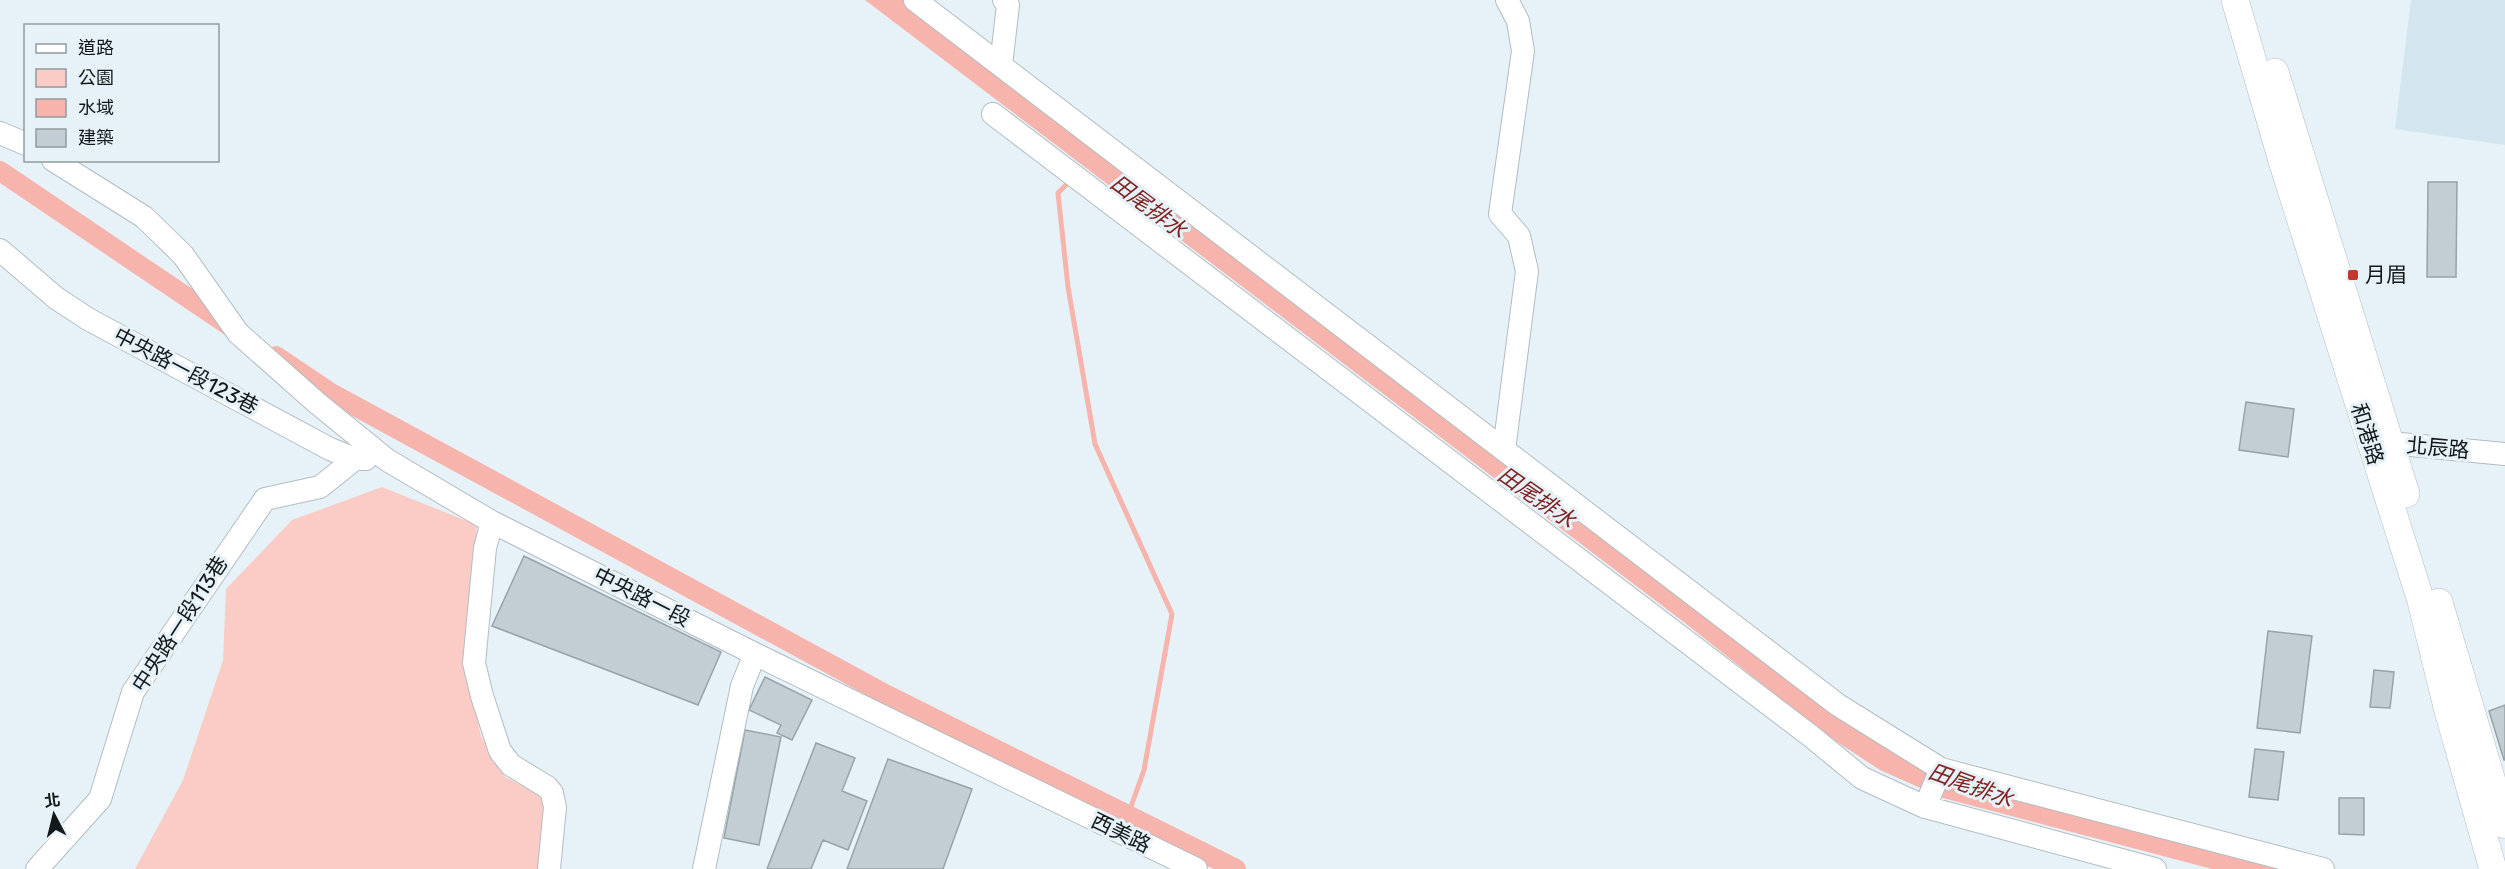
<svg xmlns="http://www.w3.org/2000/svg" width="2505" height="869" font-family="Rubik,'Noto Sans TC',sans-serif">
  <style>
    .built { fill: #d3e6ef }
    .green { fill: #fbccc6 }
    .water { fill: #f7b4ac }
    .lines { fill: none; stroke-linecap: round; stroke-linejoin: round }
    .stream { stroke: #f7b4ac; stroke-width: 5 }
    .canal { stroke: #f7b4ac; stroke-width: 20 }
    .building { fill: #c2ced3; stroke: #98a3a8; stroke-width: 1.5 }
    .minor-casing { stroke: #b2bdc2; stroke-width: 24 }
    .major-casing { stroke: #b2bdc2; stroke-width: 28 }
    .minor { stroke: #fff; stroke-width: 22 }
    .major { stroke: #fff; stroke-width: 27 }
    .poi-dot { fill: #c43632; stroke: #e6f2f7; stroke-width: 2 }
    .labels { text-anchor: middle; stroke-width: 6; stroke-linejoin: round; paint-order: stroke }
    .poi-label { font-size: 21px; fill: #14181a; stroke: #e6f2f7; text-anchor: start }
    .street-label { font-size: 21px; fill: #14181a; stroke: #e6f2f7 }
    .water-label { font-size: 22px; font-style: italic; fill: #802320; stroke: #e6f2f7 }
  </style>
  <rect width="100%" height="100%" fill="#e6f2f7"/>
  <!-- built -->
  <path class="built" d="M2411,0H2505V145L2395,129Z"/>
  <!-- green -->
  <path class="green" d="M382,487L477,525L463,653L481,736L505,777L546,798L540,869H135L183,780L223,660L226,589L292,520Z"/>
  <!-- water -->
  <path class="water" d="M865,0H905L1922,769L2294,869H2212L1943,798L1880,770L1825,734L1685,623Z"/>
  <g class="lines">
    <!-- stream -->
    <path class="stream" d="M1070,181L1058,193L1068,287L1095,444L1172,614L1144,770L1128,815"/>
    <!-- canal -->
    <path class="canal" d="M0,171L231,327
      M276,356L331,393L885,694L1236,869"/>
  </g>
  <!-- building -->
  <path class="building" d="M2428,182H2457L2456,277H2427Z
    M2246,402L2294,409L2288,457L2239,450Z
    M524,556L721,652L698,705L492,626Z
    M2268,631L2312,636L2300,733L2257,728Z
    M2374,670L2394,672L2390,708L2370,707Z
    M765,677L812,700L792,740L777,733L781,725L749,710Z
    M2505,705V760H2504L2489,711Z
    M745,730L781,737L759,845L724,838Z
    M816,743L855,758L842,791L867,801L848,850L823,840L811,869H767Z
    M2255,749L2284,752L2278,800L2249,797Z
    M888,759L972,789L943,869H847Z
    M2339,798H2364V835L2339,834Z"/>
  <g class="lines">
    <!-- minor casing -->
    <g class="minor-casing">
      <path id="minor" d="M915,0L1838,705L1941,769L2323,869
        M1001,65L1008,5L1004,0
        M993,114L1812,737L1862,778L1925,807L2155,869
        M0,133L26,144
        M53,160L144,217L183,255L238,333L317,403L387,460L492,522L755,654L1196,869
        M0,250L56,298L88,319L330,449L355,459H366
        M1504,450L1527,271L1519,236L1500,214L1523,51L1518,21L1507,0
        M2377,451L2390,443L2505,454
        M492,522L485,548L474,663L482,696L500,751L511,765L547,787L552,793L555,807L549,869
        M1925,807L1941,769
        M37,869L100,799L133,692L265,499L320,487L355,459
        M704,869L742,686L755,654"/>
    </g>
    <!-- major casing -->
    <g class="major-casing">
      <path id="major" d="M2235,0L2283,164L2421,601L2448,711L2493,869
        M2275,72L2406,494
        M2439,602L2505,825"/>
    </g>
    <!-- minor -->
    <use href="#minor" class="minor"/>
    <!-- major -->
    <use href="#major" class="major"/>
  </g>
  <!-- markers -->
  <rect class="poi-dot" x="2347" y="269" width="12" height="12" rx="3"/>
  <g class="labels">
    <!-- poi labels -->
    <g class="poi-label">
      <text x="2365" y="282">月眉</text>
    </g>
    <!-- street labels -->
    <g class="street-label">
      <text transform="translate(186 371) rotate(28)" y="7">中央路一段123巷</text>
      <text transform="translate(2367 434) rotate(73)" y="7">和港路</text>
      <text transform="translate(2438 448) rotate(5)" y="7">北辰路</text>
      <text transform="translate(642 597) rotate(27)" y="7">中央路一段</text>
      <text transform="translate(180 624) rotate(-57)" y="7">中央路一段113巷</text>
      <text transform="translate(1121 833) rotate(26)" y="7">西美路</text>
    </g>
    <!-- water labels -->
    <g class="water-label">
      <text transform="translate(1149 206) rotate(37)" y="8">田尾排水</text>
      <text transform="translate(1537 497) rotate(35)" y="8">田尾排水</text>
      <text transform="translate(1971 785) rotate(20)" y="8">田尾排水</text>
    </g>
  </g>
  <!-- legend -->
  <rect x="24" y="24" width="195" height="138" fill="#e6f2f7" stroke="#929b9f" stroke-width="1.5"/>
  <rect x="36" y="44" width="30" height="9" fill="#ffffff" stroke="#929b9f" stroke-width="1.5"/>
  <text x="78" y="54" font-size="18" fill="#14181a">道路</text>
  <rect x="36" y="69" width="30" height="18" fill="#fbccc6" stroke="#929b9f" stroke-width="1.5"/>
  <text x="78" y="84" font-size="18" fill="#14181a">公園</text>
  <rect x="36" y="99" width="30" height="18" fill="#f7b4ac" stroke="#929b9f" stroke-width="1.5"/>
  <text x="78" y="114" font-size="18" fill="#14181a">水域</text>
  <rect x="36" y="129" width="30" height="18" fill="#c2ced3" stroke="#929b9f" stroke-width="1.5"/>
  <text x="78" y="144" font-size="18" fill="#14181a">建築</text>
  <!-- north arrow -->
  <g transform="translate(54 815) rotate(353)" stroke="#e6f2f7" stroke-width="4.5" paint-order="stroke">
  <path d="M0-4.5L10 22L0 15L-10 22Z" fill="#14181a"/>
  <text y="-9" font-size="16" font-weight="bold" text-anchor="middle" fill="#14181a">北</text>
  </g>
</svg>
